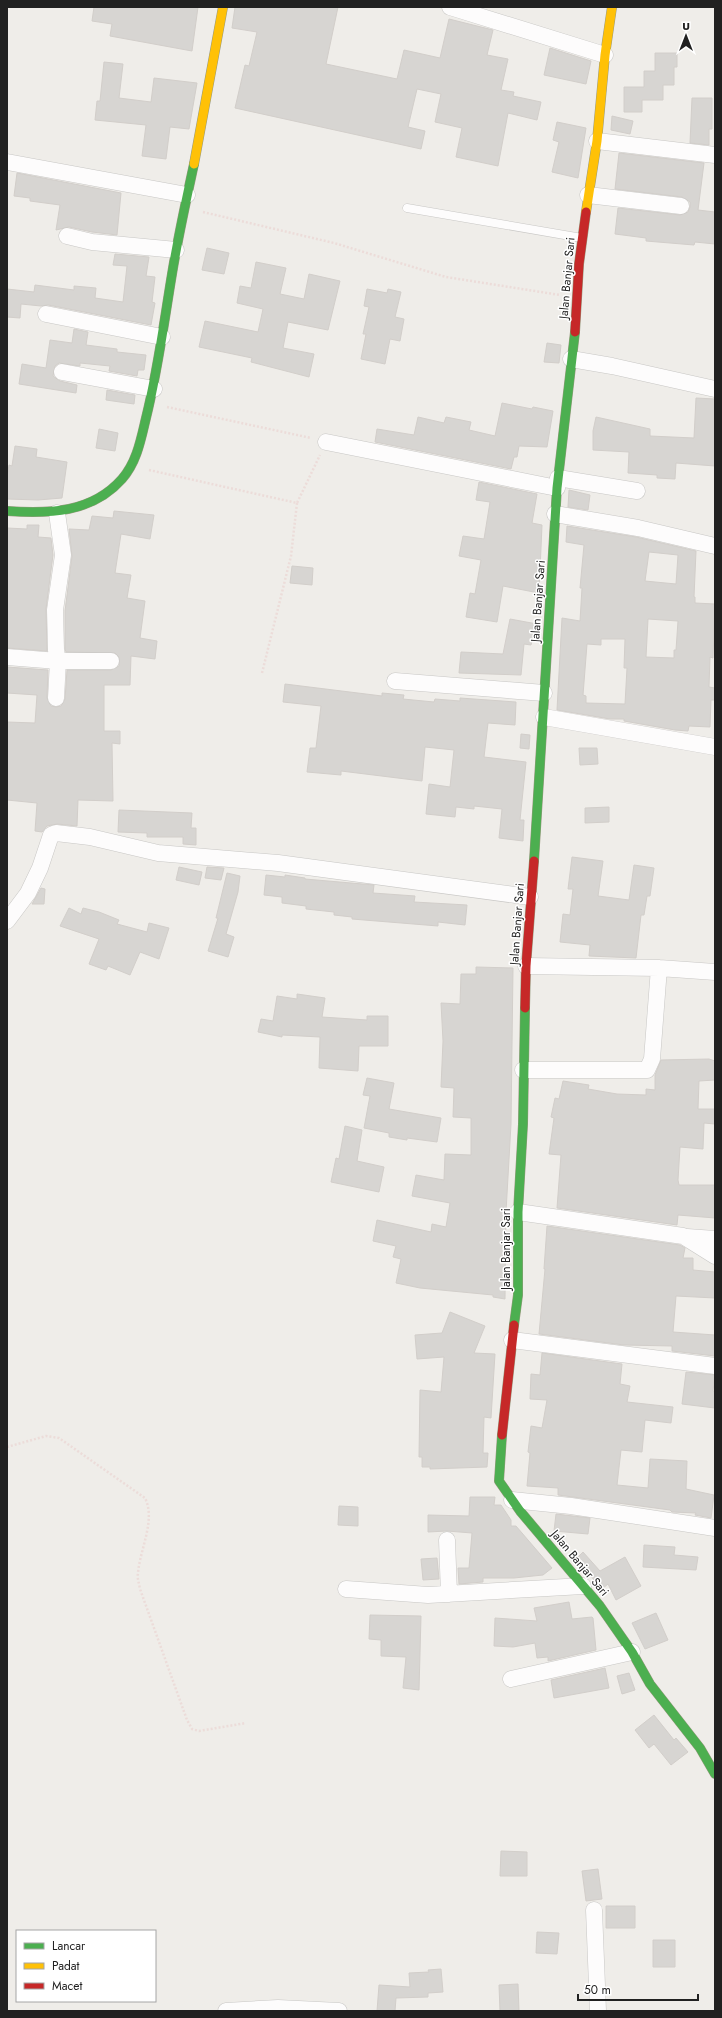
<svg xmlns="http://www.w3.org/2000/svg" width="722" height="2018" font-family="Jost,sans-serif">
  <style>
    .building { fill: #d7d5d2; stroke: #d2ceca; fill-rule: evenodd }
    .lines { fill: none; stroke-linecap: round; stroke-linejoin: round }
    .lane-casing { stroke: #c8c7c5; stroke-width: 9 }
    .street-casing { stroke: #c8c7c5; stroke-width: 17 }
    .fast-casing { stroke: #989a7f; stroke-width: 10 }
    .slow-casing { stroke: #989a7f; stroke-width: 10 }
    .jam-casing { stroke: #989a7f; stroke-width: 10 }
    .path { stroke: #ecdcd9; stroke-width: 2.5; stroke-dasharray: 2 2; stroke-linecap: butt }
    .lane { stroke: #fdfcfc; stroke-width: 8 }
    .street { stroke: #fdfcfc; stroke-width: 16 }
    .fast { stroke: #4caf50; stroke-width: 9 }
    .slow { stroke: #ffc107; stroke-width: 9 }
    .jam { stroke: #c62828; stroke-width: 9 }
    .labels { text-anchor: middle; stroke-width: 3; stroke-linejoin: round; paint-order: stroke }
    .street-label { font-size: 12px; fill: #212121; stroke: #fff }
  </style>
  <rect width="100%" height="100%" fill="#efede9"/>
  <!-- building -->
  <path class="building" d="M94,7H198L192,51L110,36L112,24L92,21Z
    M235,7H338L326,64L397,79L404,50L440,58L449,19L493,30L487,55L508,59L501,90L514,92L513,96L541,102L537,120L508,113L498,166L456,157L462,128L435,122L441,94L417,89L408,127L425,131L421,149L235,108L245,65L249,66L257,32L232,28Z
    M550,48L591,61L586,84L544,75Z
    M655,53H677V67H674V85H663V100H642V112H624V87H644V71H655Z
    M104,62L123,64L119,98L151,102L154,78L197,83L189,129L170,127L166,159L142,156L146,125L95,120L97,101H100Z
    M692,98H712V129H709V145L690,143Z
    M612,116L633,121L630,134L611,130Z
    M557,122L586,128L578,178L552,172L559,142L553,140Z
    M619,153L704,163L698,210L715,212V244L695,242L694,245L646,241V238L615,234L618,208L680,215L688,212L690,207V202L682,197L615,189Z
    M17,173L121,193L117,235L92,232L69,227L56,230L60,205L30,201V198L14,196Z
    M207,248L229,253L224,274L202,270Z
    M115,254L149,257L146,276L155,277L152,302L155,303L151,325L48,305L41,306L21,304L20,318L7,317V289L34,292L35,285L74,290V286L96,288L95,298L123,302L127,266L113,265Z
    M256,262L286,268L280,294L304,299L309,274L340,281L328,330L288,322L283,348L314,354L309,377L251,362L252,358L199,347L205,321L258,332L263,309L237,303L240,286L251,288Z
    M367,289L387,293L388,289L401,292L395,317L404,319L400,341L390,339L385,364L361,359L366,334H363L369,307L364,306Z
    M74,329L88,332L86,345L117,349V352L146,355L144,370H138L137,376L109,371L110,366L80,363V366L59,363L55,366L53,376L60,381L77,385L76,393L19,384L22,364L46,368L50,340L72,343Z
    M547,343L561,345L559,363L544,362Z
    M107,390L135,395L134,404L106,400Z
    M696,398L715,399V466L676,463L675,479L657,478V475L628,473L629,452L593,450V431L596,417L650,429V436L694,438Z
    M502,403L532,409L533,407L553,411L547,447L519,446L517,457H514L511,469L375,442L377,429L414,435L418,417L444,423L446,417L471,422L469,430L495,436Z
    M99,429L118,433L115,451L96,448Z
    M15,446L37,449L36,457L67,462L62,498L38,500L7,499V477L9,465L12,466Z
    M479,482L537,494L532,523L542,525L539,593L503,586L497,622L466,617L470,593L475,594L481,560L459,556L463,536L484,539L490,502L476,500Z
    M569,490L590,495L588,510L568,507Z
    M114,511L154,515L150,539L121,534L115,573L131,575L127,598L145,601L140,638L157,641L155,659L131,656L130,685H104V731H120V744L112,743L113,801L78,800L77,826L57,824L47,826L42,832L35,831L37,803L7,800V722L35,723L37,695L7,693V667L48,670L47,698L51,706L56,707L61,706L65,699L67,670H111L119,666V657L115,653L66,652L65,649V611L72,556L69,529L89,530L92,516L113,518Z
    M27,525H39L38,537L51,538L53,555L46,609L47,651L7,648V528L27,529Z
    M567,526L636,537L696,551L694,597H695V603L715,604L713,658L710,657L709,687L715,688V700H711L710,727L689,726L688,731L675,730L624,721V719H610L557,710L562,618L580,621L582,588H580L584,545L566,542ZM649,552L678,555L676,584L645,581ZM648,619L678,621L676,650H674V658L646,657ZM601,639H625L624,668H627L625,704L586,703V696L583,695L587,644L601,645Z
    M292,566L313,568L312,585L290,583Z
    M510,619L537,624L536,641H532L531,645L524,644L521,675L459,673L461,652L503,654Z
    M285,684L382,696V693L404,695L403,699L434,702L435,699L460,701V698L516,702L515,725L488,723L484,757L526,762L520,820H524L523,841L499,838L502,809L474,806V809L456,807L455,817L426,814L429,784L450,787L454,750L425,747L422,781L341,771V775L307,772L310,748H316L321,706L283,702Z
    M521,734L530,735L529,749L520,748Z
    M579,748H597L598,764L580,765Z
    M609,807V822L585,823V808Z
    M119,810L192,813L191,828H196V845L183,844V837H147V833L118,832Z
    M572,857L603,861L598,896L629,900L634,865L654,868L650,896H647L644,915H641L636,958L589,956L590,945L560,942L563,914L570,915L573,889H568Z
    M179,867L202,872L199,885L176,880Z
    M207,867L224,868L221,880L205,878Z
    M227,873L240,876L238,892L226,934L234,937L228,957L208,951L218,918H216Z
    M266,875L285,877V875L305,878V879L374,885L373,893L415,896L414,902L467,905L465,925L438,922V926L352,919V917L334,915V912L306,909V906L282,903V897L264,895Z
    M41,888L45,889L44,904H32Z
    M69,908L81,914L83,908L99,912L119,920L117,924L147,932L149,923L169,928L159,959L140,952L130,975L108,966L106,970L89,964L99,939L60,926Z
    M476,967L513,968L511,1124L506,1212L505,1299L493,1297V1295L420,1288L396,1283L401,1259L393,1257L396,1246L373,1241L377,1220L431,1232L432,1224L446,1227L450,1203L412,1196L416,1175L444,1180L445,1154L471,1155V1118L453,1117L454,1088L441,1087L443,1041L441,1003L460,1004L461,974H476Z
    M297,994L325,998L322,1017L367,1020V1016H388V1046H359L358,1071L319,1068L320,1037L282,1035V1037L258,1032L261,1019L273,1021L277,996L297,999Z
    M709,1059L715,1061V1080L699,1081L698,1109H715V1124L704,1123L703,1149L680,1147L678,1180L679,1185H715V1218L678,1215L677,1225L557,1208L561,1155L549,1154L554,1118L551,1117L555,1098L559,1099L563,1081L589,1085L588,1089L617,1094L646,1095V1089L655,1090V1075L661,1060Z
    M367,1078L394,1083L389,1109L441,1118L437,1142L407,1138V1140L389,1137V1133L364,1128L370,1096L363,1095Z
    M345,1126L362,1130L357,1161L384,1167L379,1192L331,1182L336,1158L339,1159Z
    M547,1226L680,1245L685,1248L683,1258H693V1270L715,1272V1298L676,1296L673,1332L715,1335V1356L672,1351V1346L624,1345L539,1334L545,1269H544Z
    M450,1312L485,1326L474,1353L495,1354L491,1418L484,1417L483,1453H488L487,1467L430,1469V1467H422V1457H419L420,1390L441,1392L444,1357L417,1359L415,1335L442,1333Z
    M542,1353L622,1364L620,1384L630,1386L627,1402L673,1407L671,1423L645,1420L642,1452L621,1450L617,1485L648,1488L650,1459L687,1461L686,1489L714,1495L711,1518L695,1515L696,1513L672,1512L670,1510L558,1495V1488L527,1486L530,1453L528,1452L531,1426L542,1428L547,1400L530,1399L531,1374L540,1375Z
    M686,1372L715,1375L713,1391L715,1392V1408L682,1404Z
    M470,1497H495L494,1505H501L511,1520V1526H516L552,1568L543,1575L514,1578H483V1582L459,1584L458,1568H469L472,1533L447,1531L428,1532V1515L469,1516Z
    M339,1506L358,1507V1526L338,1525Z
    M556,1514L590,1518L588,1534L554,1531Z
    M644,1545L675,1547L674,1555L698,1557L696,1570L643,1567Z
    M583,1552L600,1571L625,1557L641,1586L616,1600L608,1584L602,1589L576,1559Z
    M437,1558L439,1579L423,1580L421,1559Z
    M569,1602L572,1619L592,1617L593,1618L596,1650L548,1661V1657L537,1658L535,1643L513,1647L494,1646L495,1618L537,1621L534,1608Z
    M656,1613L668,1640L645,1649L632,1623Z
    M370,1615L421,1616L419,1690L403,1688L406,1657L381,1656V1640L369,1639Z
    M605,1668L609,1688L554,1698L551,1680Z
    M629,1673L635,1690L622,1694L617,1676Z
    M654,1715L674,1740L676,1738L688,1752L671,1765L654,1744L649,1748L635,1730Z
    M501,1851L527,1852V1876H500Z
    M598,1869L602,1899L586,1901L582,1871Z
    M606,1906H635V1928H606Z
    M537,1932L559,1933L557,1954L536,1953Z
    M653,1940H675V1967H653Z
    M441,1969L443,1992L428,1993V1997L396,1998L395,2011H377L379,1985L410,1987L409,1973L429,1972L428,1970Z
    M518,1984L519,2011H500L499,1985Z"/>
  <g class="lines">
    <!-- lane casing -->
    <g class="lane-casing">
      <path id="lane" d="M407,208L582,238"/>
    </g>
    <!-- street casing -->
    <g class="street-casing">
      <path id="street" d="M450,7L605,55
        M597,141L715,155
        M7,162L187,195
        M588,195L681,206
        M67,236L92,242L176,250
        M46,314L162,337
        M571,359L612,366L715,389
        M62,372L154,389
        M326,442L557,488
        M558,478L637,491
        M555,514L638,528L715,546
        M7,657L58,661H111
        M395,681L544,693
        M56,698L58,661L56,650L55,610L63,555L57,513
        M544,717L715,747
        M7,921L28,893L40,868L51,835L56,833L90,837L158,853L278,863L530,897
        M526,966L659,968L715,972
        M523,1070H647L652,1059L659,968
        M518,1212L683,1236L715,1256
        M687,1237L715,1239
        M512,1340L715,1366
        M512,1500L571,1506L715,1528
        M447,1540L449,1594
        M346,1589L428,1595L583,1586
        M511,1679L632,1652
        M594,1910L598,2011
        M226,2011L278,2008L339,2011"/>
    </g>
    <!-- fast casing -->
    <g class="fast-casing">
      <path id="fast" d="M7,511C49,514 92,513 122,479C137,462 141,439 146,418C158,370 164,322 172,274C178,237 186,201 194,164
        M534,861L557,488L575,332
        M514,1325L518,1295V1212L523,1124L525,1008
        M502,1435L499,1481L520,1511L600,1606L632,1652L650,1684L700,1748L715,1774"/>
    </g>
    <!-- slow casing -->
    <g class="slow-casing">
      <path id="slow" d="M194,164L223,7
        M586,212L597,141L605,55L612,7"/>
    </g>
    <!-- jam casing -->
    <g class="jam-casing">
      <path id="jam" d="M575,332L579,264L586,212
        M525,1008L526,966L534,861
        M502,1435L514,1325"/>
    </g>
    <!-- path -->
    <path class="path" d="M203,212L334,243L446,277L560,295
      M167,407L311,438
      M149,470L297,503L320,455
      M262,673L291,556L297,503
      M7,1447L46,1436L59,1438L145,1498C156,1520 140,1549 138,1573C137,1578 139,1583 140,1589L187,1720L192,1729L199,1731L246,1723"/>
    <!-- lane -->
    <use href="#lane" class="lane"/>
    <!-- street -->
    <use href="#street" class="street"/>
    <!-- fast -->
    <use href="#fast" class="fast"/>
    <!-- slow -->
    <use href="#slow" class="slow"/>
    <!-- jam -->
    <use href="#jam" class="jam"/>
  </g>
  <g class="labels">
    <!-- street labels -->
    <g class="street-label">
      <text transform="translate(567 278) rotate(-85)" y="4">Jalan Banjar Sari</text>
      <text transform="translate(538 601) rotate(-86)" y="4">Jalan Banjar Sari</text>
      <text transform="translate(517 924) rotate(-86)" y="4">Jalan Banjar Sari</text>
      <text transform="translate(506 1249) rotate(-90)" y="4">Jalan Banjar Sari</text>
      <text transform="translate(580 1563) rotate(50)" y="4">Jalan Banjar Sari</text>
    </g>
  </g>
  <!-- border -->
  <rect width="722" height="2018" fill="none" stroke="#212121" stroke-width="16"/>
  <!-- legend -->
  <rect x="16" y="1930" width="140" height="72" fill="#ffffff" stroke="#a6a6a6"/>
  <rect x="24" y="1943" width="20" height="6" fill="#4caf50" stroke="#a6a6a6"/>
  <text x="52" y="1950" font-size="12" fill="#212121">Lancar</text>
  <rect x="24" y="1963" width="20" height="6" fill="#ffc107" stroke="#a6a6a6"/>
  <text x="52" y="1970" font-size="12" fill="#212121">Padat</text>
  <rect x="24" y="1983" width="20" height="6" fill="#c62828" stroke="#a6a6a6"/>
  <text x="52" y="1990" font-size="12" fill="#212121">Macet</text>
  <!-- north arrow -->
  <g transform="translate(686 36)" stroke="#ffffff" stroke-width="3" paint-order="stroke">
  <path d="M0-3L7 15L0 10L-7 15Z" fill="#212121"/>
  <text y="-6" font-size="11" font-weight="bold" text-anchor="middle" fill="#212121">U</text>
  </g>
  <!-- scale -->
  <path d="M578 1994v6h120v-6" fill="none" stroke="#212121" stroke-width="2"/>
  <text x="584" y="1994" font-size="12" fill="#212121" stroke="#ffffff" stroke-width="3" paint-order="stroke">50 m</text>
</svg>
